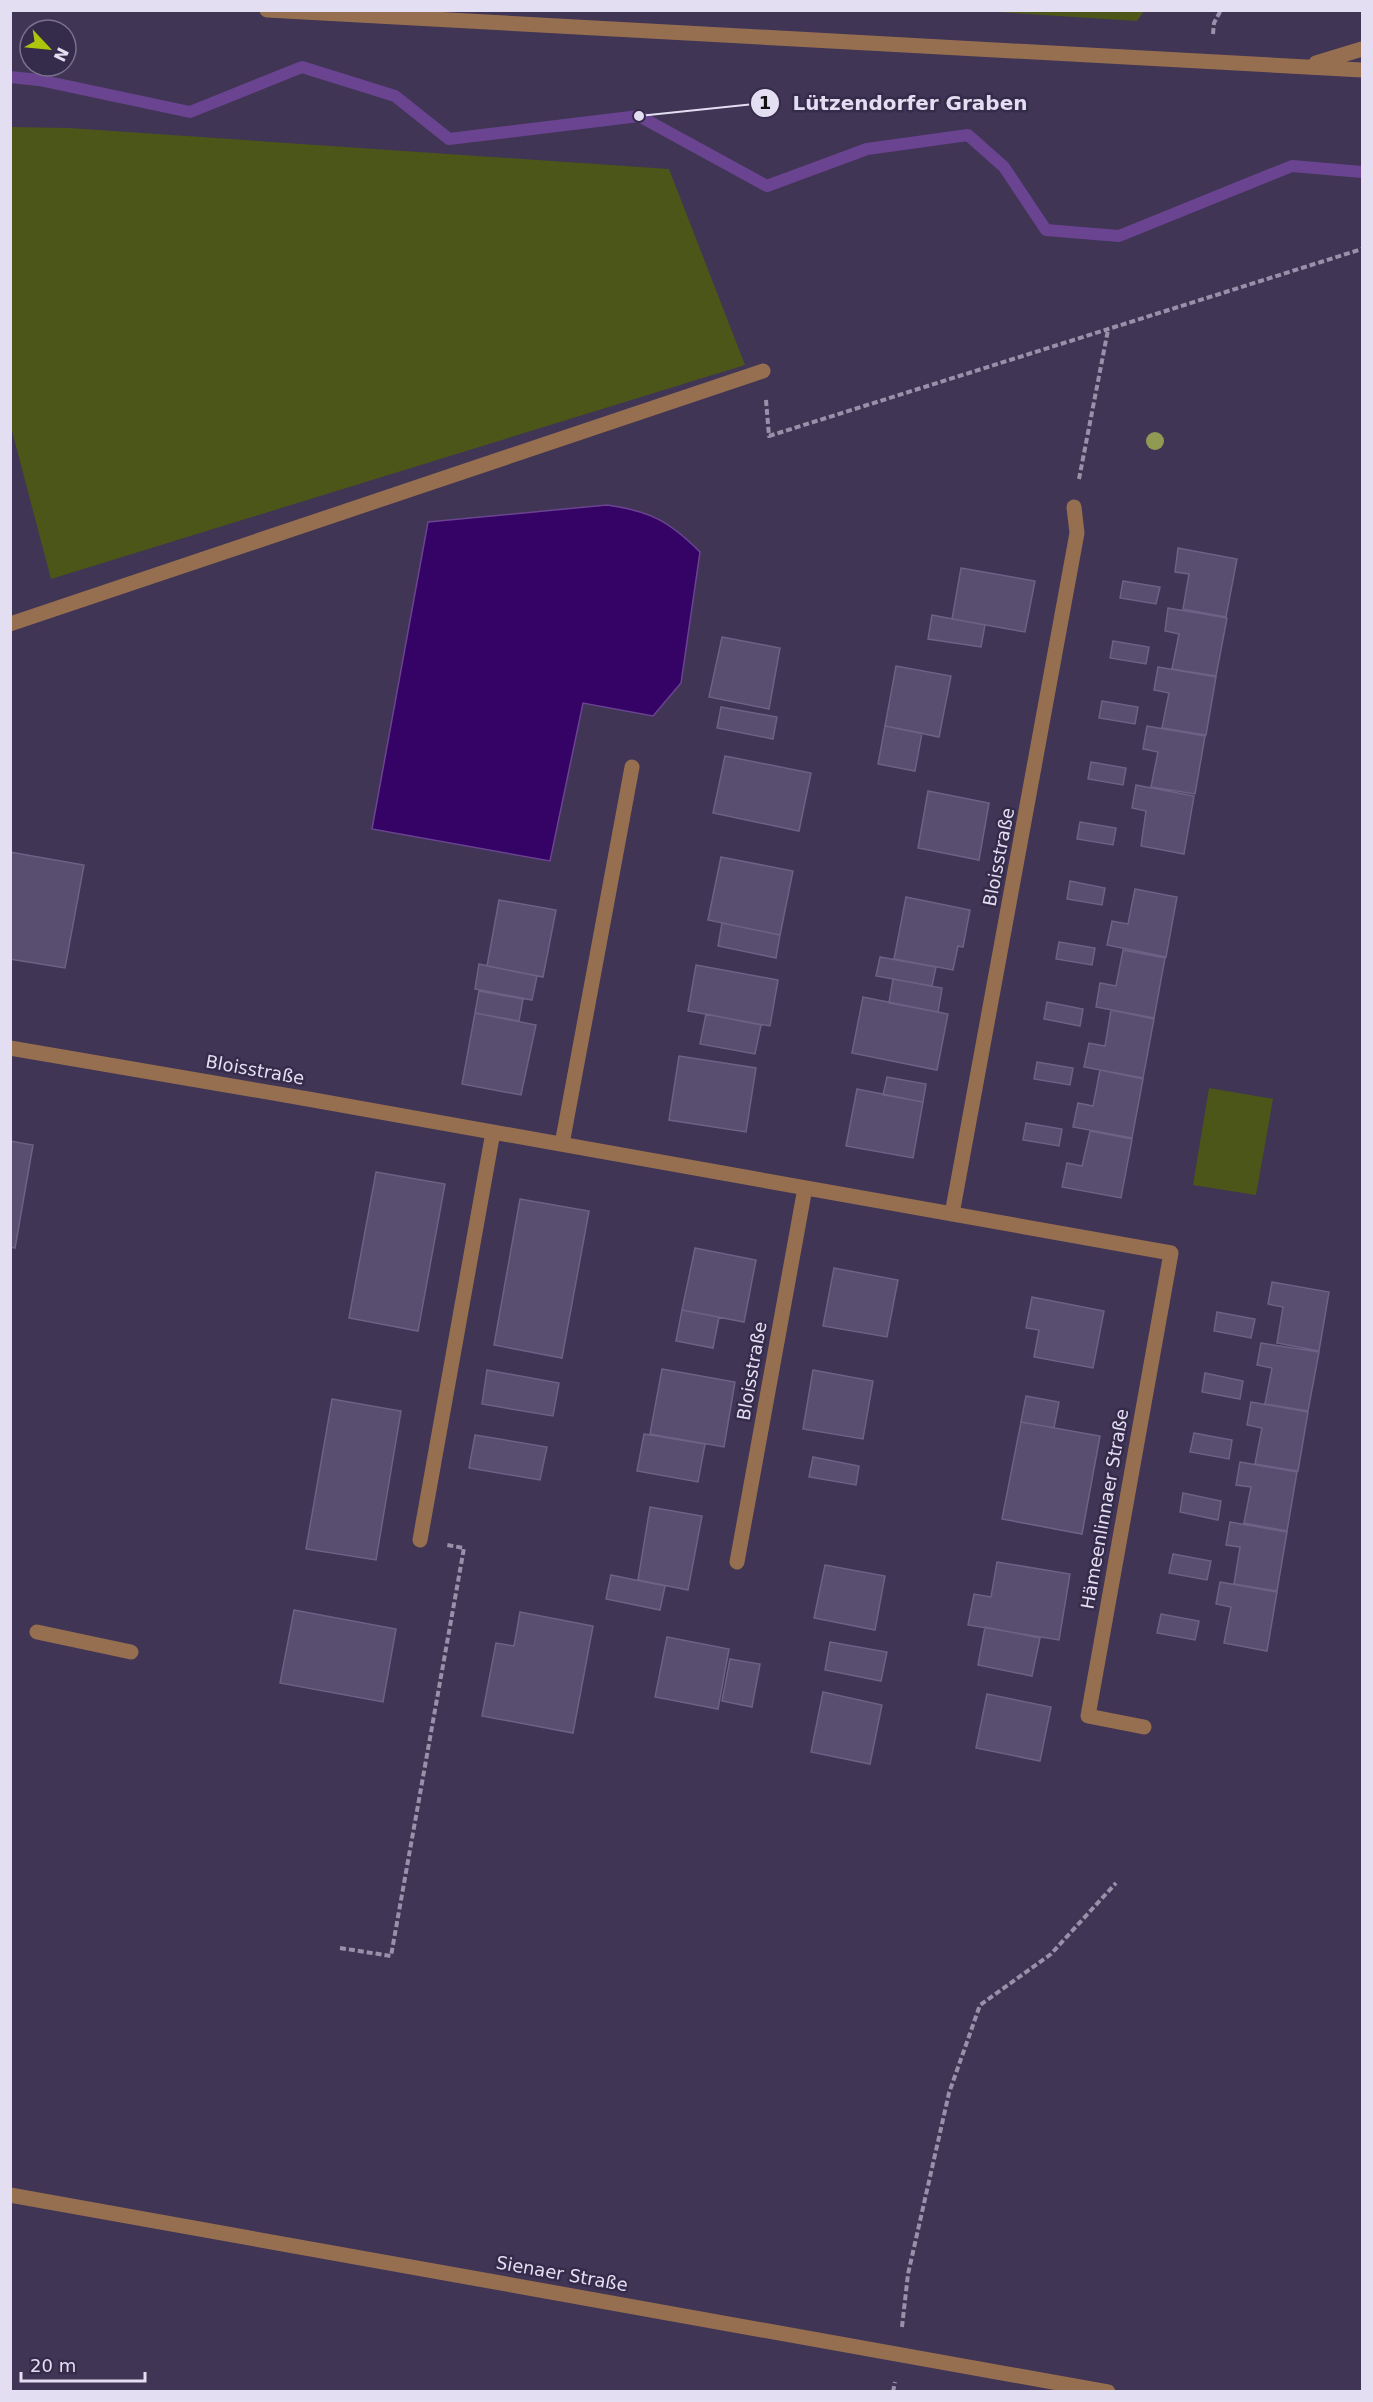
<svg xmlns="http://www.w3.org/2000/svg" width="1373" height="2402" font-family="'DejaVu Sans',sans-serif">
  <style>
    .green { fill: #4c5618 }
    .water { fill: #350266; stroke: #6a4490; stroke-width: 1.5 }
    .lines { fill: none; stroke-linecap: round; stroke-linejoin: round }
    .stream { stroke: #6a4490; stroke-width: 12 }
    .building { fill: #594e70; stroke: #6c6285; stroke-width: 1.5 }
    .path { stroke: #9991aa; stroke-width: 4; stroke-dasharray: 6 3; stroke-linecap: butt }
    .minor { stroke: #966f50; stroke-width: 15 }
    .tree { fill: #919a53 }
    .labels { text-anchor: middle; stroke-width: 5; stroke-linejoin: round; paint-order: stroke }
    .street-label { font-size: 18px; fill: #e4def2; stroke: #352b4a }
    .leader { fill: none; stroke: #e4def2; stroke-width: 2 }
    .callout-dot { fill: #e4def2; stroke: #352b4a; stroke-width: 2 }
    .mark-label { font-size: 18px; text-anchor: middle; font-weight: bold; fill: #111 }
    .callout-label { font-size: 20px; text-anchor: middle; font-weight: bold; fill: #e4def2; stroke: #352b4a; stroke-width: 5; stroke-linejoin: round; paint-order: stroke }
  </style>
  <rect width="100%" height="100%" fill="#403555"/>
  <!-- green -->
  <path class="green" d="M982,11H1144L1137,21Z
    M10,127L69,128L669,169L745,365L51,579L11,427Z
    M1209,1088L1273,1099L1256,1195L1193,1185Z"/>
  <!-- water -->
  <path class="water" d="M607,505C650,511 669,521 700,552L681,683L653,716L583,703L550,861L372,829L428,522Z"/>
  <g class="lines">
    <!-- stream -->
    <path class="stream" d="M10,77L39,80L190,112L302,67L395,96L449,139L639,116L767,186L867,149L968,135L1004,167L1046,230L1119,236L1292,166L1362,172"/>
  </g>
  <!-- building -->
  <path class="building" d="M1178,548L1237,559L1226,617L1183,609L1189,574L1175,572Z
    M961,568L1035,581L1025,632L952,619Z
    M1123,581L1160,587L1156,604L1120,598Z
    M1168,608L1227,618L1216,676L1172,669L1179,634L1165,631Z
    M932,615L985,625L981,647L928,639Z
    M722,637L780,648L769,709L709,697Z
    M1113,641L1149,647L1146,664L1110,658Z
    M896,666L951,676L939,737L885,726Z
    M1158,667L1216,677L1206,735L1162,728L1169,693L1154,690Z
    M1102,701L1138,707L1135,724L1099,718Z
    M721,707L777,717L773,739L717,728Z
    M885,726L922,733L915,771L878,764Z
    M1147,726L1205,736L1195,794L1151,787L1158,752L1143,749Z
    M725,756L811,773L799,831L713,813Z
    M1091,762L1126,768L1123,785L1088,779Z
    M1136,785L1194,796L1184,854L1141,846L1146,811L1132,808Z
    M928,791L989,803L979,860L918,848Z
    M1080,822L1116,828L1113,845L1077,839Z
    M10,852L84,865L65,968L10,959Z
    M721,857L793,871L780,935L708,920Z
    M1070,881L1105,888L1102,905L1067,899Z
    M1135,889L1177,897L1166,957L1107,945L1112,921L1128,924Z
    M906,897L970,910L963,947L958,946L953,970L894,959Z
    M499,900L556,910L543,977L487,966Z
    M722,923L780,935L776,958L718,946Z
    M1059,942L1095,948L1092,965L1056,959Z
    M1123,950L1165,958L1154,1018L1096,1007L1100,983L1116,986Z
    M880,957L936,967L932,986L876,976Z
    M479,964L537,976L532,1000L475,989Z
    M696,965L778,980L770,1026L688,1011Z
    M893,979L942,988L938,1012L889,1003Z
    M479,991L523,999L519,1021L475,1013Z
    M863,997L948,1014L937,1070L852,1053Z
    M1047,1002L1083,1009L1080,1026L1044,1019Z
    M1111,1010L1154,1019L1143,1078L1084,1067L1089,1043L1105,1046Z
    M475,1013L536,1025L521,1095L462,1084Z
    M706,1014L761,1025L755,1054L700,1044Z
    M679,1056L756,1068L746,1132L669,1120Z
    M1037,1062L1073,1068L1070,1085L1034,1079Z
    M1100,1070L1143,1079L1132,1138L1073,1127L1078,1103L1093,1106Z
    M887,1077L926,1084L923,1102L883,1095Z
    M857,1089L923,1102L913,1158L846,1146Z
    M1026,1123L1062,1129L1059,1146L1023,1140Z
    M1090,1131L1132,1139L1121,1198L1062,1187L1067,1163L1082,1166Z
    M10,1141L33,1145L15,1248L10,1247Z
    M376,1172L445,1184L418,1331L349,1318Z
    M520,1199L589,1211L562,1358L494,1345Z
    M695,1248L756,1260L744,1322L682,1310Z
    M834,1268L898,1280L887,1337L823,1326Z
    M1272,1282L1329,1292L1319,1351L1277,1343L1283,1307L1268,1304Z
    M1032,1297L1104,1311L1093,1368L1034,1357L1039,1330L1026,1328Z
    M682,1310L719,1317L713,1348L676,1341Z
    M1217,1312L1255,1319L1251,1338L1214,1331Z
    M1261,1343L1319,1352L1308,1411L1265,1404L1272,1368L1257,1365Z
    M662,1369L735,1382L724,1447L650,1434Z
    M487,1370L559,1383L553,1416L482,1404Z
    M813,1370L873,1381L863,1439L803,1429Z
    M1205,1373L1243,1381L1240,1399L1202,1392Z
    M1026,1396L1059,1402L1054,1428L1021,1422Z
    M332,1399L401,1411L376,1560L306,1549Z
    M1251,1402L1308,1412L1298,1471L1255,1464L1262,1428L1247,1425Z
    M1021,1422L1100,1436L1082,1534L1002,1519Z
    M1194,1433L1232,1440L1229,1459L1190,1452Z
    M644,1434L705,1444L698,1482L637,1471Z
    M475,1435L547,1447L540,1480L469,1468Z
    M813,1457L859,1466L856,1485L809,1477Z
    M1240,1462L1297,1472L1287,1531L1244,1523L1251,1487L1236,1485Z
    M1183,1493L1221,1501L1218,1520L1180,1512Z
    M650,1507L702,1516L688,1590L638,1580Z
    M1230,1522L1287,1532L1277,1591L1234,1584L1240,1547L1226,1545Z
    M1173,1554L1211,1561L1207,1580L1169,1573Z
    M997,1562L1070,1574L1059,1640L968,1625L974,1594L991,1597Z
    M825,1565L885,1576L875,1630L814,1618Z
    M611,1575L665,1586L660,1610L606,1599Z
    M1220,1582L1277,1592L1267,1651L1224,1643L1231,1607L1216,1604Z
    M294,1610L396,1629L383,1702L280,1683Z
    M520,1612L593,1626L573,1733L482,1716L496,1643L514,1646Z
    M1161,1614L1199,1621L1195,1640L1157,1633Z
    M985,1627L1040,1638L1032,1676L978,1665Z
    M667,1637L729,1649L718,1709L655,1697Z
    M830,1642L887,1652L881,1681L825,1670Z
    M730,1659L760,1664L752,1707L722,1701Z
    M823,1692L882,1705L870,1764L811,1752Z
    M987,1694L1051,1707L1040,1761L976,1748Z"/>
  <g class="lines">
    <!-- path -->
    <path class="path" d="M1213,34L1214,23L1221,10
      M766,400L769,436L1362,249
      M1079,479L1108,330
      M340,1948L391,1956L464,1548L447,1545
      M902,2327L908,2274L949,2093L980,2005L1051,1954L1116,1883
      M893,2392L895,2382"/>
    <!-- minor -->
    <path class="minor" d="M267,10L1362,70
      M1316,63L1362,49
      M10,624L763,371
      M10,1048L308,1099L1171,1253L1088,1716L1144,1727
      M562,1144L632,767
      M952,1214L1077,533L1074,507
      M420,1540L493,1132
      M737,1562L805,1188
      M37,1632L131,1652
      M10,2195L1108,2392"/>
  </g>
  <!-- trees -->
  <circle class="tree" cx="1155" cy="441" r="9"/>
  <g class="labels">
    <!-- street labels -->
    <g class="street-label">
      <text transform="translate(999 857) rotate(-79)" y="6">Bloisstraße</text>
      <text transform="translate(255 1070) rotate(10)" y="6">Bloisstraße</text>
      <text transform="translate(752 1371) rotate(-80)" y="6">Bloisstraße</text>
      <text transform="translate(1105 1509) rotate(-80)" y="6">Hämeenlinnaer Straße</text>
      <text transform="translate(562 2274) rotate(10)" y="6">Sienaer Straße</text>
    </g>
  </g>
  <!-- callouts -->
  <path class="leader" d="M639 116L765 103"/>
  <g class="callout-dot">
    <circle cx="639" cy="116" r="6"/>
    <circle cx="765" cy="103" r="15"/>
  </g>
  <g class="mark-label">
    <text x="765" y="109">1</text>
  </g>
  <g class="callout-label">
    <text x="910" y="110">Lützendorfer Graben</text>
  </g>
  <!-- border -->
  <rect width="1373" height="2402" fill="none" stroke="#e4def2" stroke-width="24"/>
  <!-- north arrow -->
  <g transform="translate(48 48) rotate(116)"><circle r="28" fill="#352b4a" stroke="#7b738d" stroke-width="1.5"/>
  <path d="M0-4.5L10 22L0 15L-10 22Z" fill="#adc60d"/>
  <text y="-9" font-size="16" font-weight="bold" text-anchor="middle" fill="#e4def2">N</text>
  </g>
  <!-- scale -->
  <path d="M21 2372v9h124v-9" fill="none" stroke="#e4def2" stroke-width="3"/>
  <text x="30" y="2372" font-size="18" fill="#e4def2" stroke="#352b4a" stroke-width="4.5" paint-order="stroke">20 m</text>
</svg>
